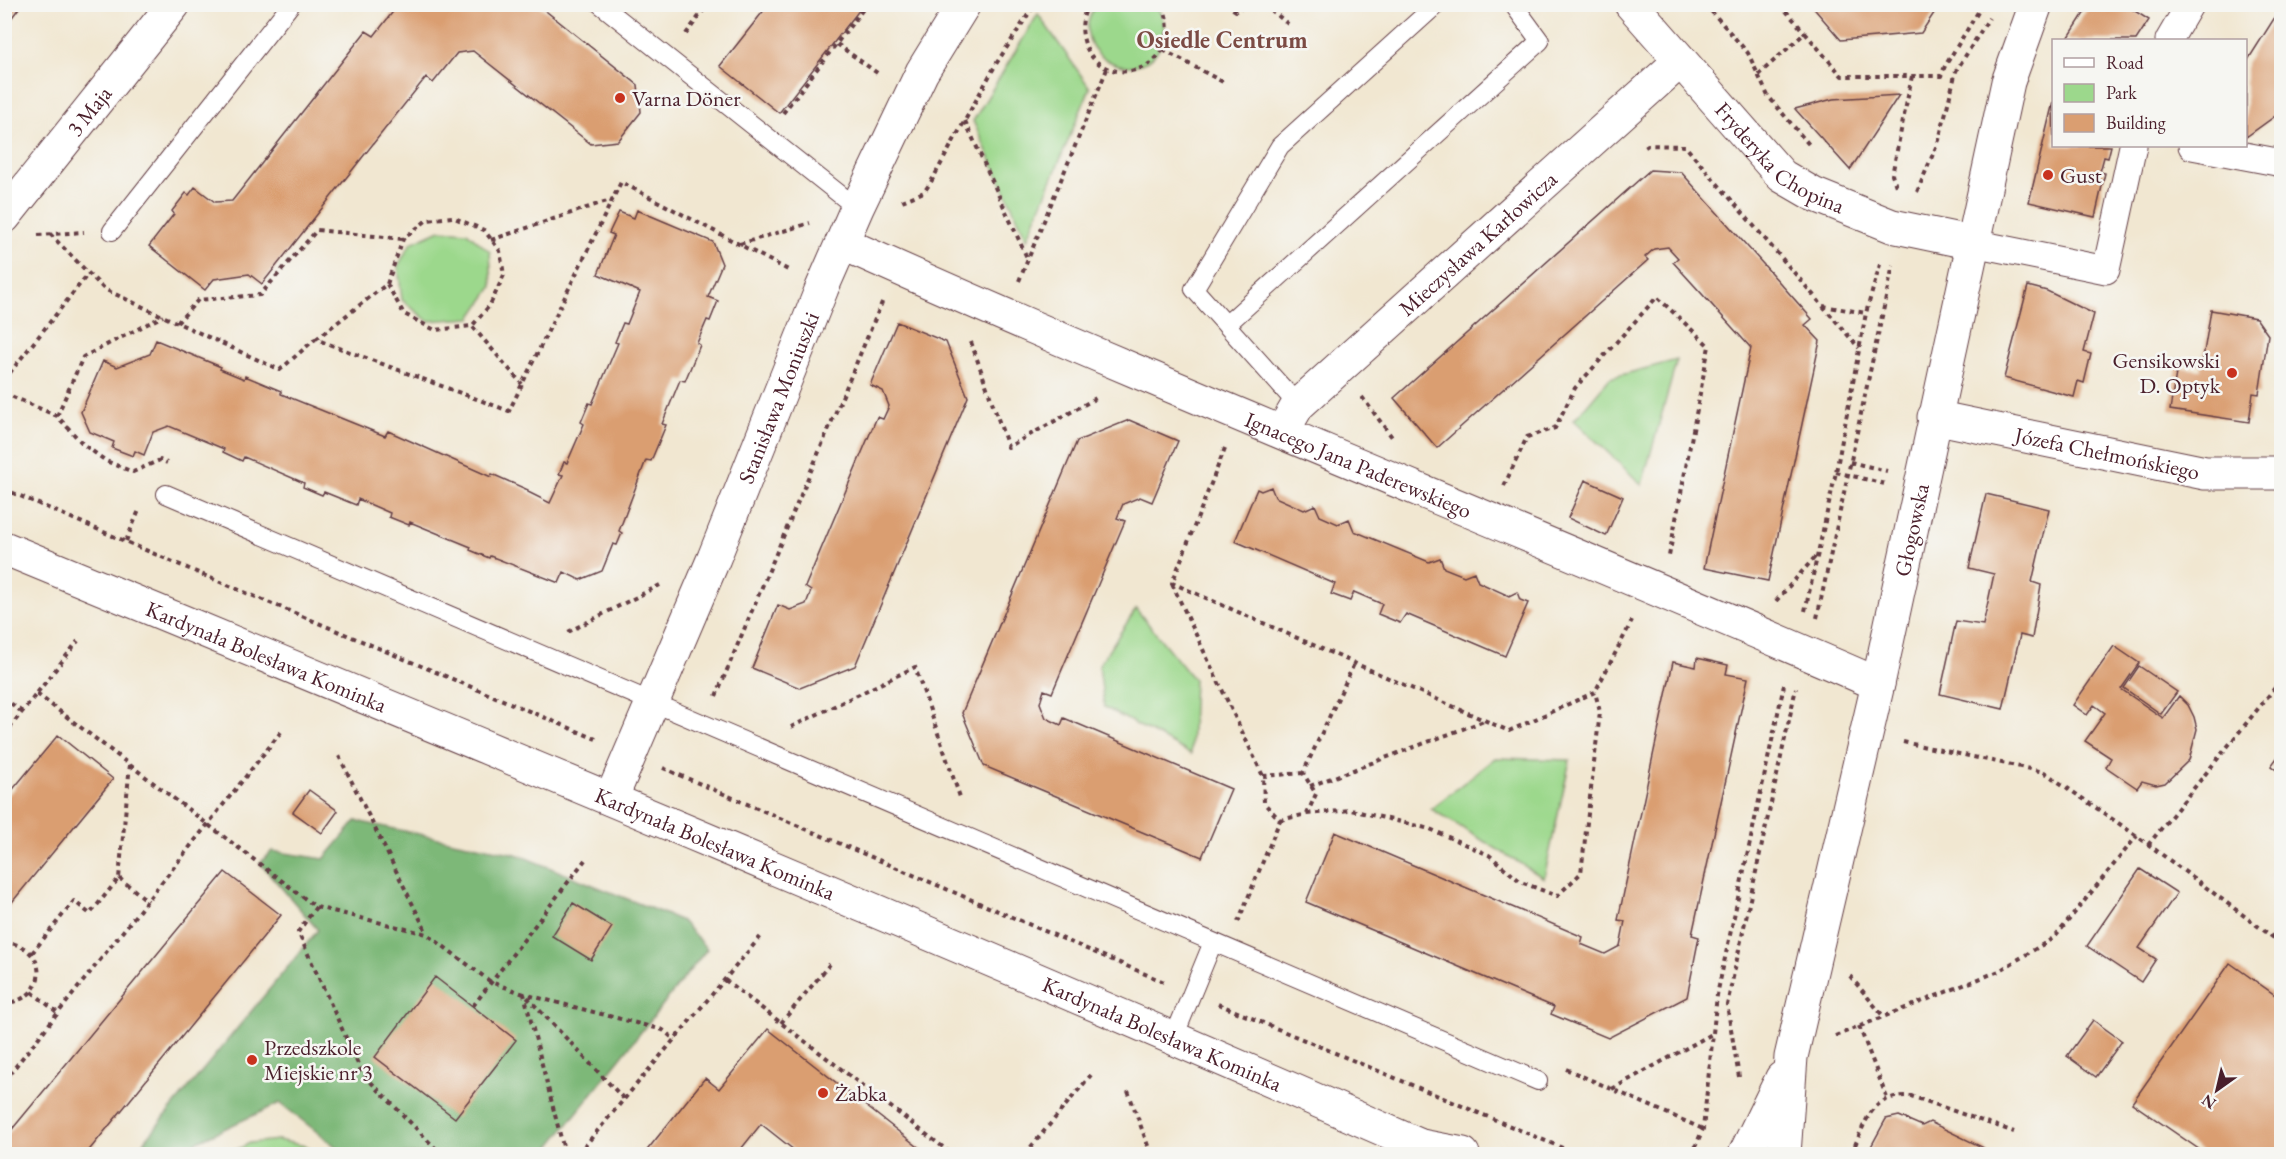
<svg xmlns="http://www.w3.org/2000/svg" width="2286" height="1159" font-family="'EB Garamond',serif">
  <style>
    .green { fill: #9cd88c; stroke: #737c5c; stroke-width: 1.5 }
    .forest { fill: #7db878; stroke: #646c52; stroke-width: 1.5 }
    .building { fill: #da9e71 }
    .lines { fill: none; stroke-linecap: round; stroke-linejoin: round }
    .service-casing { stroke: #633d44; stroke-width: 20 }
    .pedestrian-casing { stroke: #633d44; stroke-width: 29 }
    .minor-casing { stroke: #633d44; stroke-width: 35 }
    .tertiary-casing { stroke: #633d44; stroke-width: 35 }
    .path { stroke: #633d44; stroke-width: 4; stroke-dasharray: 4.5 4.5; stroke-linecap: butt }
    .service { stroke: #fff; stroke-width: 18 }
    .pedestrian { stroke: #fff; stroke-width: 27 }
    .minor { stroke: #fff; stroke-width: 33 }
    .tertiary { stroke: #fff; stroke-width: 33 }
    .poi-dot { fill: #c8321e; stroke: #f6f6f2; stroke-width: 2 }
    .labels { text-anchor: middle; stroke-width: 5; stroke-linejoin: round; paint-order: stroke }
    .poi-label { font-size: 22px; fill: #4a1f2b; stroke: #f6f6f2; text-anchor: start }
    .street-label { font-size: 22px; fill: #4a1f2b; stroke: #f6f6f2 }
    .neighbourhood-label { font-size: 24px; font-weight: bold; fill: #7c4b44; stroke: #f6f6f2 }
  </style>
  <rect width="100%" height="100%" fill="#f6f6f2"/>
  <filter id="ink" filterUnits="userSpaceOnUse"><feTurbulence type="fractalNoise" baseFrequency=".0167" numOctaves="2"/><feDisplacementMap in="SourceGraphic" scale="12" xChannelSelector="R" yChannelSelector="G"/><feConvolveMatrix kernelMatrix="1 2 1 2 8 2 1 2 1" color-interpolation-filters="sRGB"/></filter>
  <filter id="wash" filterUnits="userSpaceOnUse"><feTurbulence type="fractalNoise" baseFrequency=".008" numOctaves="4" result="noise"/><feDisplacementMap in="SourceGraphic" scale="24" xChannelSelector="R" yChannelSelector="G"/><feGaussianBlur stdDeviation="1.35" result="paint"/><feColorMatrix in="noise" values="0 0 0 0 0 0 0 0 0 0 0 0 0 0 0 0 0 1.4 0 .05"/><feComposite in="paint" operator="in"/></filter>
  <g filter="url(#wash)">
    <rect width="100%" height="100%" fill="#f1e7d1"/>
    <!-- green -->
    <path class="green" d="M1096,5H1155C1163,14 1166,27 1163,39C1146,94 1061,56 1096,5Z
      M1038,14L1090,88L1027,239L973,121Z
      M440,230L467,232L490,252L492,287L471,318L428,321L402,300L398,266L411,243Z
      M1677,360L1642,484V485L1574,420L1610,378Z
      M1136,609L1194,680L1191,754L1104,707L1099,665Z
      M1495,758L1570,760L1544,878L1431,809Z
      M278,1140L305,1146L318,1154H228L250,1143Z"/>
    <!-- forest -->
    <path class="forest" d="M356,821L516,854L682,921L707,949L544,1154H342L344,1153L280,1103L198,1141L183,1154H134L318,930L260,863L272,851L324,859Z"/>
    <g id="blocks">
      <!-- building -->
      <path class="building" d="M4,4H22L4,28Z
        M399,4H537L638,85L641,112L618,141L591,144L473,51L457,53L433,83L426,77L262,284L249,274L214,279L205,290L149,246L174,214L172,211L186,193L189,195L195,187L215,202L232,201L366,31L374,36Z
        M769,4H864L779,113L720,66Z
        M1810,4H1940L1921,33L1841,40Z
        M2090,4H2124L2149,20L2136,40H2067Z
        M2282,6V111L2246,137V63Z
        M1899,95L1850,170L1795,109L1833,99Z
        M2053,102L2054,146H2111L2108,158L2104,157L2100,172L2105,173L2095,217L2029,202Z
        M1650,170L1681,172L1812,319L1805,325L1820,341L1768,581L1704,568L1751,348L1673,262L1678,258L1668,247L1654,249L1645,257L1648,260L1437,448L1394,398Z
        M637,210L713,242L722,264L708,297L718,301L710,321L707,320L697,343L700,345L685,381L680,380L662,424L666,425L651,461L646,460L619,531L622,533L617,545L613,544L602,571L580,580L564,572L559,583L490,556L489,558L470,550L471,547L410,522L409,525L389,517L390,513L358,499L356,505L324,492L322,495L303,487L304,483L244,457L242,461L223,452L224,449L169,426L153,432L144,455L135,451L133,456L112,448L114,442L90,432L81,412L103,361L117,367L150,354L156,340L221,367L220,369L244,379L245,376L281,391V394L385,436L388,431L491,477L492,474L528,490V492L550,503L563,475L559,474L564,462L567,463L584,424L581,422L589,403L592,404L618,343L615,342L623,323L627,324L640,292L598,274L614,235L609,233L619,212L634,218Z
        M2028,286L2047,291L2094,314L2084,352L2091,354L2084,383L2078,381L2074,397L2004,378Z
        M2211,310L2256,318L2268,335L2259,394L2253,393L2249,422L2170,410L2177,367L2201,370Z
        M897,322L946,342L968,397L855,666L800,688L752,668L778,605L790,610L806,604L811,591L805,587L877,417L883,419L889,406L883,391L870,385Z
        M1129,420L1178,441L1152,502L1140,497L1123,504L1117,518L1125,521L1052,693L1044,690L1040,703L1046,718L1061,725L1064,718L1231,789L1202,857L984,766L962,713L1077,441Z
        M1585,480L1623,497L1606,536L1568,518Z
        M1271,487L1275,497L1304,510L1315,505L1320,516L1338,524L1349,519L1354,531L1429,562L1440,558L1444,568L1464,576L1474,572L1478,582L1509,596L1517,592L1520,600L1528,603L1505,656L1406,614L1400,623L1378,614L1382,604L1354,592L1350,601L1331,594L1335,584L1235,541L1257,489L1261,491Z
        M1986,494L2049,509L2032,582L2041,585L2032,638L2020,635L2003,709L1940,694L1956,621L1983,625L1994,574L1969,568Z
        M2114,646L2139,663L2121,689L2163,718L2179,696L2188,705L2194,717L2197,729L2189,760L2165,783L2156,785L2142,781L2137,788L2106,767L2111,758L2085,741L2105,713L2094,705L2087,715L2073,705Z
        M1697,658L1728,665L1726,674L1748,678L1692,935L1699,937L1687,997L1608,1038L1551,1014L1554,1007L1306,902L1335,832L1583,937L1581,944L1605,954L1620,946L1625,921L1618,920L1673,662L1696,667Z
        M2139,666L2177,692L2161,714L2124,688Z
        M58,735L113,779L4,912V800Z
        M2282,751V774L2271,766Z
        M309,790L338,811L322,833L293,812Z
        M2140,869L2177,893L2139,948L2156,959L2141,982L2087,946Z
        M225,872L281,915L86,1154H4V1139Z
        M573,903L612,927L591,960L552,936Z
        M2230,963L2282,1000V1154H2206L2132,1103Z
        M435,977L516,1040L455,1118L375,1057Z
        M2093,1020L2122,1041L2096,1077L2067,1056Z
        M768,1029L927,1154H799L761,1124L737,1154H644L705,1078L719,1089Z
        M1899,1116L1922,1126L1930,1122L1984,1148L1988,1154H1867L1886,1119Z"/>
    </g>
  </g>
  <g filter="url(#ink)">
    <use href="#blocks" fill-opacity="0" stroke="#633d44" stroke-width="1.5"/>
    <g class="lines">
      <!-- service casing -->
      <g class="service-casing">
        <path id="service" d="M600,4L857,208
          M112,231L291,4
          M1226,325L1540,41L1513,4
          M1298,405L1194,289L1280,146L1437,4
          M166,494L1538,1081
          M1174,1037L1213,942"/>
      </g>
      <!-- pedestrian casing -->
      <g class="pedestrian-casing">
        <path id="pedestrian" d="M2169,40L2190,4
          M2192,146L2282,163
          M1973,243L2106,270L2133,146"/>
      </g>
      <!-- minor casing -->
      <g class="minor-casing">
        <g id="minor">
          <path id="s1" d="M1631,4L1782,176L1813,194L1892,226L1973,243"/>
          <path id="s2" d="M842,243C1184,397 1534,534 1878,684"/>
          <path id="s3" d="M1934,417L2205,473H2282"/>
          <path id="s4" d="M1282,432L1298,405L1680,61"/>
          <path id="s5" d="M611,799L714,558L822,288L857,208L922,72L964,4"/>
          <path d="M1745,1154L1782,1078"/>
          <path id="s6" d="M1784,1154L1791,1057L1878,684L2008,82L2036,4"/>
        </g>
      </g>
      <!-- tertiary casing -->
      <g class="tertiary-casing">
        <g id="tertiary">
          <path id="s7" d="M4,217L174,4"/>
          <path id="s8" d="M4,548C478,743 952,940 1421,1146L1434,1154"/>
          <path d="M1421,1146L1463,1154"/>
        </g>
      </g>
      <!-- path -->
      <path class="path" d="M1089,4C1083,13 1081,25 1083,36C1094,98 1192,73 1162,4
        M1225,4L1236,11L1248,4
        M1264,4L1288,24
        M1705,4L1748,53L1768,96L1811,147
        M1780,4L1805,33
        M686,34L708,4
        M837,44L880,75
        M1163,50L1223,82
        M1758,75L1805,33L1842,76H1941L1945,66L1983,4
        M783,113L867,4
        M965,121L1028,260
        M1645,147L1648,145L1685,146L1859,348
        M1896,186L1892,175L1912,76
        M1917,192L1939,140L1956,71L1989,18
        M902,201L924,192L931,182L996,64L1035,4
        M50,234L104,289L280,370L315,339L509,411L621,182L790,271
        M38,235L84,232
        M491,240L613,199
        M740,244L810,223
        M1019,281L1107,69
        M387,284L403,239L427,220L452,217L484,230L500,251L504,275L490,305L472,326
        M1823,306L1866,313
        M177,323L198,300L260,295L317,230L403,239
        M316,339L387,284L404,314L435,330L472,326L522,384
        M971,342L1008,447L1098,397
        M4,380L88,274
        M4,393L57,416L84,445L106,461L133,472L160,460L167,463
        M1362,397L1392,437
        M57,416L83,357L163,316
        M1225,448L1172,583L1509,731L1595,692L1632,621
        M1850,462L1887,471
        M1836,472L1885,484
        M1504,486L1527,437L1555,428L1575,388L1657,297L1709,346L1669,556
        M4,489L201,574L596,739
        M126,541L140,508
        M1172,584L1263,776L1264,803L1280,820L1238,922
        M1776,601L1815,557
        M1805,611L1836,472L1866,313L1881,261
        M1817,618L1893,265
        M568,632L660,585
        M37,694L316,907L427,934L491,982L524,994L624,1099
        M716,696L883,300
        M4,698L22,712
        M791,727L915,667L961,800
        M4,735L78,641
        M1903,742L2044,772L2137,836L2282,944
        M339,756L427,933
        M663,768L1164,982
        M1263,776L1303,773
        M1310,786L1484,721
        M1307,814L1351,810L1430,829L1489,855L1521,882L1557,896L1581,873L1600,712L1595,692
        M1280,820L1307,814L1316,794L1303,773L1354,664
        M2148,845L2282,679
        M119,878L148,901
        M316,907L298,932L362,1073L441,1154
        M4,942C51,946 49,1001 4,1003
        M32,953L74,901L90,914L119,878L130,764
        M1850,976L1884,1017
        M725,980L952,1154
        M32,992L58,1013
        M1218,1004L1577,1154
        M473,1006L585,860
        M781,1023L830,964
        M1859,1026L1887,1098
        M1835,1036L1999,971L2055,937L2137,836
        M1566,1069L1703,1129
        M1739,1077L1727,1005L1796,688
        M4,1081L281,732
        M1612,1089L1712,1034
        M1128,1091L1151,1154
        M565,1154L524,994L663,1030L675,1040
        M578,1154L762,935
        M1025,1154L1091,1075
        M1688,1154L1696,1145L1703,1129L1717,995L1784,685
        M1851,1154C1866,1123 1869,1094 1911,1096L2014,1132"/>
      <!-- service -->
      <use href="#service" class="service"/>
      <!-- pedestrian -->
      <use href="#pedestrian" class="pedestrian"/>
      <!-- minor -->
      <use href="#minor" class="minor"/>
      <!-- tertiary -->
      <use href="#tertiary" class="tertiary"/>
    </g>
  </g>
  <!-- markers -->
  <g class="poi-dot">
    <circle cx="620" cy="98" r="6"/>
    <circle cx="2048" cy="175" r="6"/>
    <circle cx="2232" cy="373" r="6"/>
    <circle cx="252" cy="1060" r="6"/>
    <circle cx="823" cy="1093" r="6"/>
  </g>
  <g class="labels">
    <!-- poi labels -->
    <g class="poi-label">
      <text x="632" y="106">Varna Döner</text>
      <text x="2060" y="183">Gust</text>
      <text x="2220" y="368" text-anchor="end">Gensikowski<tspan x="2220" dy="25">D. Optyk</tspan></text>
      <text x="264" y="1055">Przedszkole<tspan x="264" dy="25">Miejskie nr 3</tspan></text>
      <text x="835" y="1101">Żabka</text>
    </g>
    <!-- street labels -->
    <g class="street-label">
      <text dy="8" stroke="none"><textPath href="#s7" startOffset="136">3 Maja</textPath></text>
      <text dy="8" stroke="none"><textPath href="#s1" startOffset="216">Fryderyka Chopina</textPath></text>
      <text dy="8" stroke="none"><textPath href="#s4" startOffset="273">Mieczysława Karłowicza</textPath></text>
      <text dy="8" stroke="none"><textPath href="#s5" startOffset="435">Stanisława Moniuszki</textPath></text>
      <text dy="8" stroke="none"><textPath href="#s3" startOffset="177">Józefa Chełmońskiego</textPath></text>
      <text dy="8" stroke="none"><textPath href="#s2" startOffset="562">Ignacego Jana Paderewskiego</textPath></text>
      <text dy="8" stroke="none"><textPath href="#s6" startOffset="638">Głogowska</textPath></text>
      <text dy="8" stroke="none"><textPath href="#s8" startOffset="284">Kardynała Bolesława Kominka</textPath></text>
      <text dy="8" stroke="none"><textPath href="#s8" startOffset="770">Kardynała Bolesława Kominka</textPath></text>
      <text dy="8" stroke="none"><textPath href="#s8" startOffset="1256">Kardynała Bolesława Kominka</textPath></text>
    </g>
    <!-- neighbourhood labels -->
    <g class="neighbourhood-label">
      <text x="1222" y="48">Osiedle Centrum</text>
    </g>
  </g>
  <!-- margin -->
  <rect width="2286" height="1159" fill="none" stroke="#f6f6f2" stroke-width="24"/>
  <!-- legend -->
  <rect x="2052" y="39" width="195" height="108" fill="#f6f6f2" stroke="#b1a0a2" stroke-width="1.5"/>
  <rect x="2064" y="58" width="30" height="9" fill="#ffffff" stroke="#b1a0a2" stroke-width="1.5"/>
  <text x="2106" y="69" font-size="18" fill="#4a1f2b">Road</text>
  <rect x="2064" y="84" width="30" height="18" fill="#9cd88c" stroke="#b1a0a2" stroke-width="1.5"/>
  <text x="2106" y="99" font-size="18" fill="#4a1f2b">Park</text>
  <rect x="2064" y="114" width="30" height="18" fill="#da9e71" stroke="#b1a0a2" stroke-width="1.5"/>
  <text x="2106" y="129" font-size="18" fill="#4a1f2b">Building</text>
  <!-- north arrow -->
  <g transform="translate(2217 1090) rotate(214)" stroke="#f6f6f2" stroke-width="4.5" paint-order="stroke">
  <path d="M0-4.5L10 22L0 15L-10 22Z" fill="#4a1f2b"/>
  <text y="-9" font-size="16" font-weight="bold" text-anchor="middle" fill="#4a1f2b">N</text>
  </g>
</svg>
